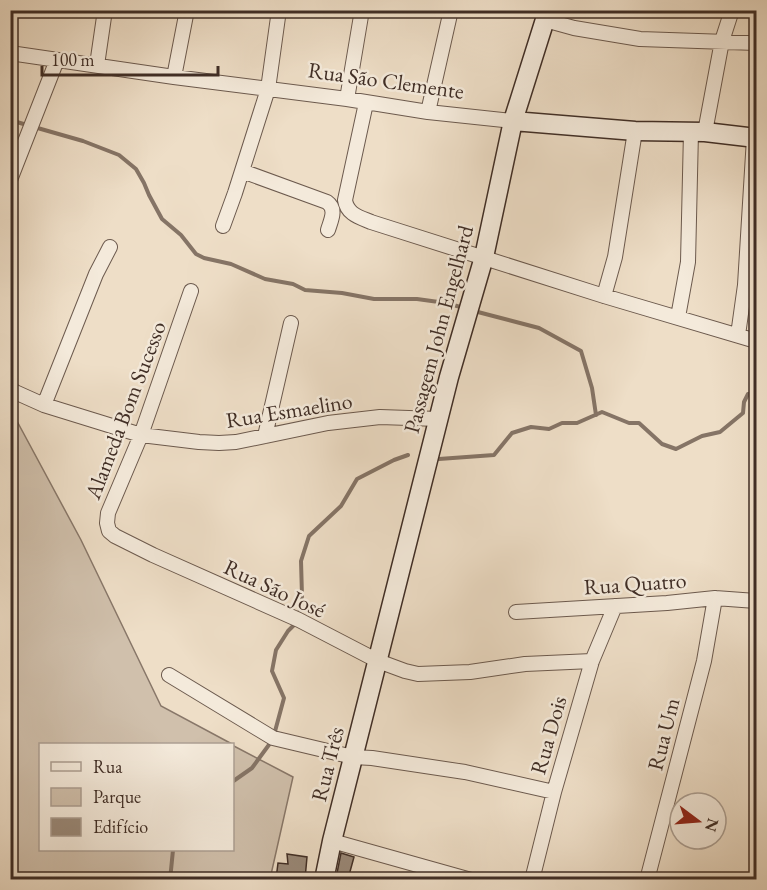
<svg xmlns="http://www.w3.org/2000/svg" width="767" height="890" font-family="'EB Garamond',serif">
  <style>
    .green { fill: #d0c0ac; stroke: #887769; stroke-width: 1.5 }
    .lines { fill: none; stroke-linecap: round; stroke-linejoin: round }
    .stream { stroke: #857466; stroke-width: 4 }
    .building { fill: #9a8a7a; stroke: #402e26; stroke-width: 1.5 }
    .street-casing { stroke: #6c5a4e; stroke-width: 16 }
    .secondary-casing { stroke: #402e26; stroke-width: 21 }
    .street { stroke: #f4eadb; stroke-width: 14 }
    .secondary { stroke: #f4eadb; stroke-width: 18 }
    .labels { text-anchor: middle; stroke-width: 5; stroke-linejoin: round; paint-order: stroke }
    .street-label { font-size: 22px; fill: #402e26; stroke: #f4eadb }
  </style>
  <rect width="100%" height="100%" fill="#eedec7"/>
  <filter id="stains"><feTurbulence type="fractalNoise" baseFrequency=".00333" numOctaves="4"/><feColorMatrix values="0 0 0 0 .2 0 0 0 0 .09 0 0 0 0 .02 0 0 0 .5 -.17"/></filter>
  <radialGradient id="worn" r=".72"><stop offset=".6" stop-color="#630" stop-opacity="0"/><stop offset="1" stop-color="#630" stop-opacity=".3"/></radialGradient>
  <!-- green -->
  <path class="green" d="M11,410L81,540L161,706L232,744H40V850H232V745L293,777L270,879H11Z"/>
  <g class="lines">
    <!-- stream -->
    <path class="stream" d="M10,120L27,125
      M34,127L83,141L119,155L136,169L144,183L149,195L162,219L181,235L196,254L204,258L231,264L265,279L293,284L305,290L342,293L374,299H417L446,303L464,308
      M474,311L539,328L581,351L592,388L596,415
      M439,459L494,455L512,433L531,427L549,429L562,423H577L602,412L629,423H639L662,444L676,449L702,436L720,432L743,413L744,402L748,394L756,393
      M299,615L302,596L301,561L309,536L341,506L357,479L394,460L408,455
      M274,735L284,698L272,671L276,650L288,631L297,622
      M232,782L252,768L271,742
      M170,880L173,850"/>
  </g>
  <!-- building -->
  <path class="building" d="M341,853L354,857L348,879L336,878Z
    M287,854L307,857L305,879H276L278,863L288,864Z"/>
  <g class="lines">
    <!-- street casing -->
    <g class="street-casing">
      <path id="street" d="M545,20L574,28L640,39L756,43
        M10,53L174,77L347,99L428,112L513,121
        M97,65L105,10
        M174,77L187,10
        M347,99L362,10
        M366,103L345,200C347,214 359,217 371,222L604,296L756,341
        M428,112L451,10
        M705,132L722,41L732,10
        M242,171L327,202C337,209 331,220 328,230
        M10,180L57,60
        M223,226L235,193L268,89L279,10
        M191,291L141,435L108,513L107,523L109,531L115,536L153,555L299,620L378,661L405,671L418,674L470,672L525,664L592,661
        M604,296L615,257L635,131
        M678,317L688,262L691,132
        M738,335L745,285L754,138
        M10,388L15,392L44,405L141,435L199,442L219,443L236,442L328,423L380,417L438,419
        M44,405L96,274L110,247
        M265,436L291,323
        M516,612L667,603L715,598L756,601
        M169,675L273,738L353,757L372,758L465,772L554,792
        M332,841L471,880
        M532,880L554,792L592,661L615,606
        M647,880L704,661L715,598"/>
    </g>
    <!-- secondary casing -->
    <g class="secondary-casing">
      <path id="secondary" d="M513,121L635,131L705,132L756,138
        M324,880L332,841L449,377L484,257L513,121L548,10"/>
    </g>
    <!-- street -->
    <use href="#street" class="street"/>
    <!-- secondary -->
    <use href="#secondary" class="secondary"/>
  </g>
  <g class="labels">
    <!-- street labels -->
    <g class="street-label">
      <text transform="translate(386 80) rotate(8)" y="8">Rua São Clemente</text>
      <text transform="translate(438 329) rotate(-75)" y="8">Passagem John Engelhard</text>
      <text transform="translate(125 410) rotate(-69)" y="8">Alameda Bom Sucesso</text>
      <text transform="translate(289 410) rotate(-9)" y="8">Rua Esmaelino</text>
      <text transform="translate(635 583) rotate(-4)" y="8">Rua Quatro</text>
      <text transform="translate(275 588) rotate(25)" y="8">Rua São José</text>
      <text transform="translate(663 734) rotate(-76)" y="8">Rua Um</text>
      <text transform="translate(548 735) rotate(-74)" y="8">Rua Dois</text>
      <text transform="translate(327 764) rotate(-76)" y="8">Rua Três</text>
    </g>
  </g>
  <!-- margin -->
  <rect width="767" height="890" fill="none" stroke="#eedec7" stroke-width="36"/>
  <rect x="12" y="12" width="743" height="866" fill="none" stroke="#402e26" stroke-width="3"/>
  <rect x="18" y="18" width="731" height="854" fill="none" stroke="#402e26" stroke-width="1.5"/>
  <!-- legend -->
  <rect x="39" y="743" width="195" height="108" fill="#f4eadb" stroke="#ac9f93" stroke-width="1.5"/>
  <rect x="51" y="762" width="30" height="9" fill="#f4eadb" stroke="#ac9f93" stroke-width="1.5"/>
  <text x="93" y="773" font-size="18" fill="#402e26">Rua</text>
  <rect x="51" y="788" width="30" height="18" fill="#d0c0ac" stroke="#ac9f93" stroke-width="1.5"/>
  <text x="93" y="803" font-size="18" fill="#402e26">Parque</text>
  <rect x="51" y="818" width="30" height="18" fill="#9a8a7a" stroke="#ac9f93" stroke-width="1.5"/>
  <text x="93" y="833" font-size="18" fill="#402e26">Edifício</text>
  <!-- north arrow -->
  <g transform="translate(698 821) rotate(106)"><circle r="28" fill="#f4eadb" stroke="#ac9f93" stroke-width="1.5"/>
  <path d="M0-4.5L10 22L0 15L-10 22Z" fill="#8f2418"/>
  <text y="-9" font-size="16" font-weight="bold" text-anchor="middle" fill="#402e26">N</text>
  </g>
  <!-- scale -->
  <path d="M42 66v9h176v-9" fill="none" stroke="#402e26" stroke-width="3"/>
  <text x="51" y="66" font-size="18" fill="#402e26" stroke="#f4eadb" stroke-width="4.5" paint-order="stroke">100 m</text>
  <rect width="100%" height="100%" filter="url(#stains)"/>
  <rect width="100%" height="100%" fill="url(#worn)"/>
</svg>
